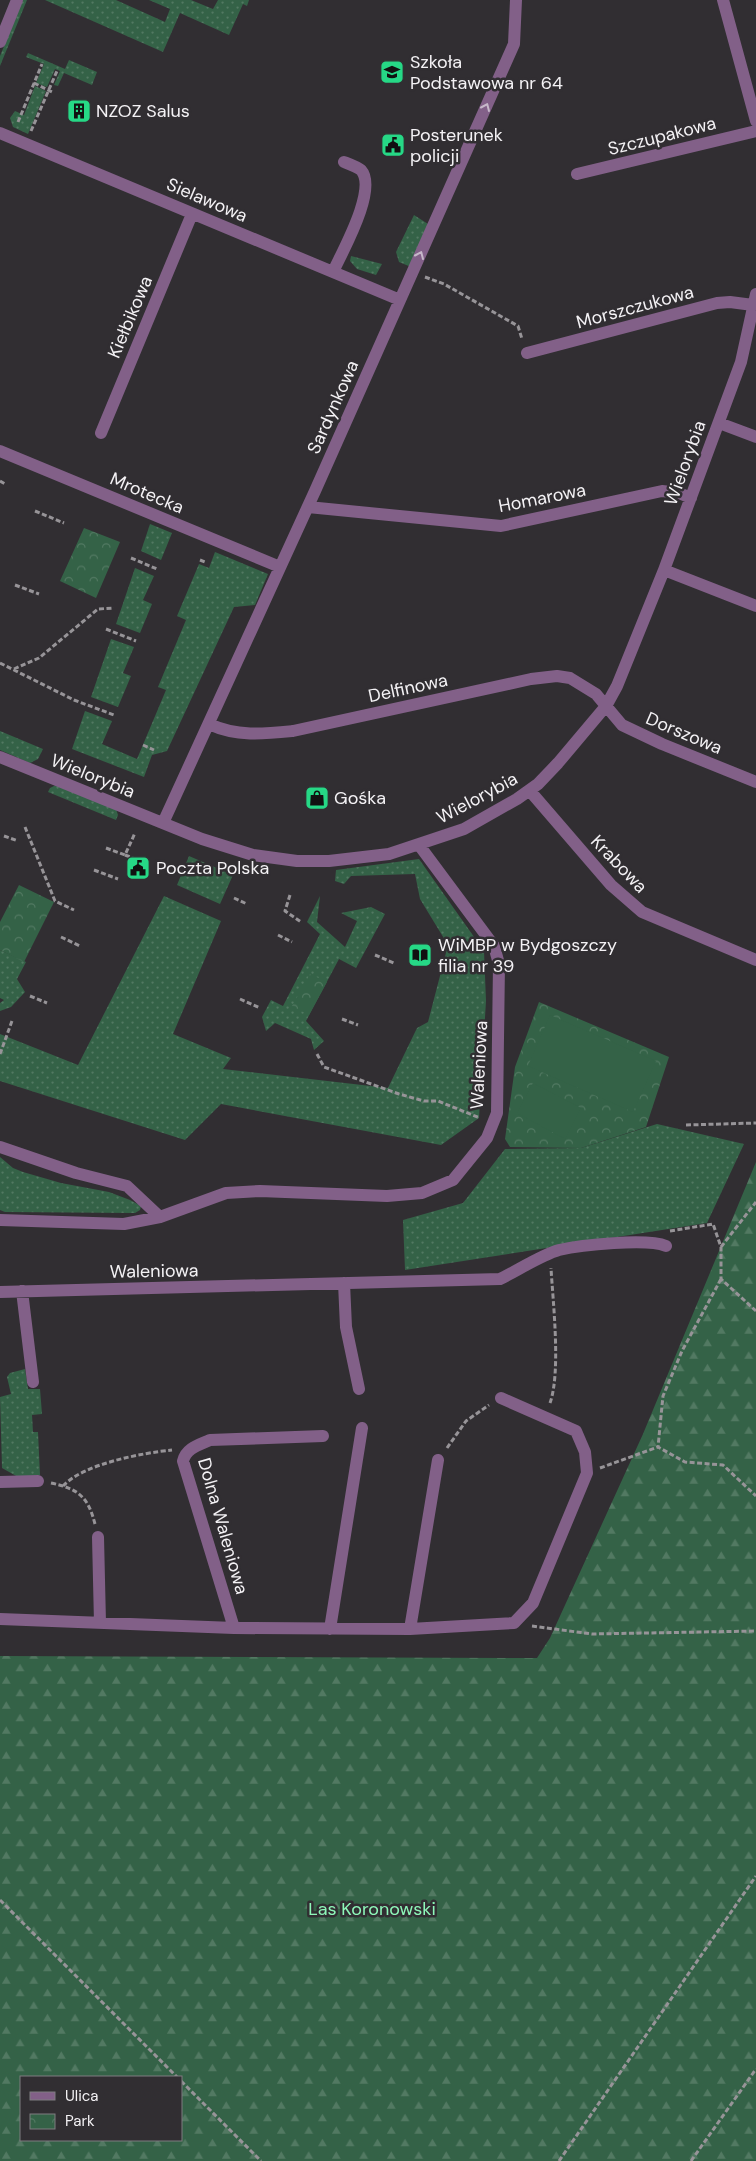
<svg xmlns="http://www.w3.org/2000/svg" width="756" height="2161" font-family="'DM Sans',sans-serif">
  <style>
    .grass { fill: url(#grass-dots) }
    .forest { fill: url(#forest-firs); fill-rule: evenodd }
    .park { fill: url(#park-crowns) }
    .garden { fill: #346247 }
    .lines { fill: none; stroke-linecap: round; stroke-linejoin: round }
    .path { stroke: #979498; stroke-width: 3; stroke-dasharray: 5 2.5; stroke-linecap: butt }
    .minor { stroke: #826088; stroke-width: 12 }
    .oneway { stroke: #c6b8c9 }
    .labels { text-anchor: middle; stroke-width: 5; stroke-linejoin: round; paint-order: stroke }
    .poi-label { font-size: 18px; fill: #f4f2f5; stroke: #312e32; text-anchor: start }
    .street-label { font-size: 18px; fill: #f4f2f5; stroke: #312e32 }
    .park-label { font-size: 18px; fill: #8ef7b9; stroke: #312e32 }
  </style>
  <defs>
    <pattern id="grass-dots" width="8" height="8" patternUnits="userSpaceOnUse" patternTransform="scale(1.25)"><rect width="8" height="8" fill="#346247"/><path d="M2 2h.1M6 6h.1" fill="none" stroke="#527962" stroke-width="1.8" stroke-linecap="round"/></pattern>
    <pattern id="forest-firs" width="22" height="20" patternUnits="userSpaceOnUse" patternTransform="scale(1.25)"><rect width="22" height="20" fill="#346247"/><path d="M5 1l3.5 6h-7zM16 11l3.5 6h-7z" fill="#527962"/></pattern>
    <pattern id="park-crowns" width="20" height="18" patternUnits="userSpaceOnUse" patternTransform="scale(1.25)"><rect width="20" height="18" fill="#346247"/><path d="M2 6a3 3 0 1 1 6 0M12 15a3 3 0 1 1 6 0" fill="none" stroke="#527962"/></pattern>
  </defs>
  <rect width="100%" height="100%" fill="#312e32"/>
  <!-- grass -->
  <path class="grass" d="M23,0H27L0,66V56Z
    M45,0H116L165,22L170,9L149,0H191L213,9L218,0H249L247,6L243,4L229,35L180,13L163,52Z
    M28,53L65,69L69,60L97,72L92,85L64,73L58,86L54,85L60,71L55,69L47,87L36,83L44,64L26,57Z
    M35,86L46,91L28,134L13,127L10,118L15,111L24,115Z
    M414,215L428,224L411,267L399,262L396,252Z
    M351,256L382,264L376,275L357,269L350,261Z
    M150,524L172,533L161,560L141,551Z
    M215,552L268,574L255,605L234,607L167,751L152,755L144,777L72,749L85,711L112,721L102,744L137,759L166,690L158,687L186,620L177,616L199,564L209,568Z
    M135,568L154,576L143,600L152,604L140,633L116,624Z
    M111,639L134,647L123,673L131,676L118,707L91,697Z
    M0,731L43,749L38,759L30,763L0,750Z
    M56,785L116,809L118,815L116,820L48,792L50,788Z
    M189,856L233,875L220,904L177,885Z
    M419,859L484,951L486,1001L479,1118L441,1145L221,1104L185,1140L0,1081V1034L78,1065L164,896L221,921L173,1034L231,1058L223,1069L388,1088L417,1028L428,1022L448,945L420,899L415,874L351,876L344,884L335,881L336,870Z
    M320,896L317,922L345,947L357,921L341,913L371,907L385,914L356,968L339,959L306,1021L324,1041L314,1050L311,1039L275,1023L266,1031L262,1017L271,1000L283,1006L320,934L307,922Z
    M0,950L26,962L17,979L25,992L11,1007L0,1011V1003L4,1000L0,998Z
    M657,1124L744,1144L707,1223L405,1270L403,1220L463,1203L505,1149L581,1148Z
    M0,1157L13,1168L23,1172L61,1183L109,1192L130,1200L141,1206L140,1210L135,1213L5,1212L0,1210Z
    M25,1369L28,1389H40L42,1414L32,1415L33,1432H38L40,1475L18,1477L2,1468L0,1397L11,1394L7,1377L10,1373Z"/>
  <!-- forest -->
  <path class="forest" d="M756,1162V2161H0V1656L537,1658L550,1638L643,1434ZM21,2077H181V2140H21Z"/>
  <!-- park -->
  <path class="park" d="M84,528L120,542L96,598L60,581Z
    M19,885L54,902L24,962L0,950V922Z
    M310,974L327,982L309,1015L292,1006Z
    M539,1002L669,1057L646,1127L581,1148L510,1147L505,1139L515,1067Z"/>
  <!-- garden -->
  <path class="garden" d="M550,1015L656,1061L633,1112L528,1066Z
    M533,1083L581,1108L565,1139L517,1113Z"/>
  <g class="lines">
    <!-- path -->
    <path class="path" d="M34,83L52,92
      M18,122L42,64
      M31,131L57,71
      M425,277L444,284L518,326L522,339
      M0,481L5,484
      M35,511L64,523
      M131,558L157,569
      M200,560L205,562
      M15,585L39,594
      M106,629L136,641
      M0,663L74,700L114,715
      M14,669L39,658L98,609L114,608
      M143,745L154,750
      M25,827L55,901L74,910
      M4,836L18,841
      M106,848L125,855L135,833
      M125,855L133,858
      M94,870L118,879
      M290,895L285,911L301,922
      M234,898L247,904
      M278,935L292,942
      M61,937L80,946
      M375,955L394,963
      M30,996L47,1003
      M240,999L260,1008
      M342,1019L358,1025
      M0,1054L12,1021
      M317,1054L324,1067L399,1094L424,1101H438L480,1118
      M686,1125L756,1123
      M670,1231L713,1224L721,1247V1279L756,1311
      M721,1247L756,1202
      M721,1279L682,1351L663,1396L658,1447L685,1462L723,1465L756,1496
      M550,1403C561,1372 553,1303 551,1268
      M447,1448L466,1421L489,1405
      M600,1468L658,1447
      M51,1483C79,1489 88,1497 95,1524
      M63,1486C83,1464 142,1453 172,1450
      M532,1626L592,1634L756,1631
      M0,1900L177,2077
      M181,2081L261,2161
      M559,2161L756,1876
      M691,2161L756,2069"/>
    <!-- minor -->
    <path class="minor" d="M723,0L756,121
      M0,42L17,0
      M0,133L400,300
      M577,174L756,131
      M333,272C342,252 378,189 361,170C357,167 349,164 344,162
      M527,353L717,303L730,302L753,305
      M719,423L756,437
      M101,433L192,214
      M0,451L280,567
      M308,507L501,526L662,491L679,493L691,498
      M664,570L756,606
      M209,724C237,737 264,734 293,731L531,679L557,676L570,678L596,694L622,725L662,744L756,782
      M0,757L202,839L253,855L297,861H329L389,854L464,829L517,799L538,784L558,763L606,706L617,686L664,570L741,362L756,294
      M530,791L611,885L642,912L756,960
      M163,823L315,491L514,44L516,0
      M0,1147L76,1173L127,1186L160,1217
      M0,1220L124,1224L160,1217L226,1193L260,1191L387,1196L422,1193L453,1180L487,1138L497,1113L499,964L494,946L419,845
      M344,1283L346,1327L359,1389
      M22,1291L33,1382
      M0,1292L500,1279C517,1271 541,1255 559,1250C581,1245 647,1238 666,1246
      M0,1482L38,1481
      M98,1537L100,1623
      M0,1619L234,1628L410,1629L514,1623L533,1603L587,1473L585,1452L576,1431L501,1398
      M234,1628L183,1461C186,1448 199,1445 210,1440L323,1436
      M330,1629L362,1428
      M410,1629L438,1460"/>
  </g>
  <!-- one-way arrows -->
  <defs><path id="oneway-chevron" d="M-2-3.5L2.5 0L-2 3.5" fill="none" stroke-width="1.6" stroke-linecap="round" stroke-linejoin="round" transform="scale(1.25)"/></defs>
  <g class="oneway">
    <use href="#oneway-chevron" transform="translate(486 107) rotate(-66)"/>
    <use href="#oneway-chevron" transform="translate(420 255) rotate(-66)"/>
  </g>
  <!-- icons -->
  <defs>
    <g id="school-square" transform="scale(1.25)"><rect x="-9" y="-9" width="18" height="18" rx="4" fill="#26d886" stroke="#312e32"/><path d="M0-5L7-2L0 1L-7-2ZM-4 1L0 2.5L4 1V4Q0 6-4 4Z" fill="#111"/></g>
    <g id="building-square" transform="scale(1.25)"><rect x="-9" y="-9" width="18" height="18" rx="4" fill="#26d886" stroke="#312e32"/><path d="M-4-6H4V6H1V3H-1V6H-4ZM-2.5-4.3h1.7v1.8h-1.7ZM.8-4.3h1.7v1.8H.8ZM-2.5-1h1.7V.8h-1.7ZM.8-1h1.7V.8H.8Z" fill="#111"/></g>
    <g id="civic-square" transform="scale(1.25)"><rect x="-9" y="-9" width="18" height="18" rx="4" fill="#26d886" stroke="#312e32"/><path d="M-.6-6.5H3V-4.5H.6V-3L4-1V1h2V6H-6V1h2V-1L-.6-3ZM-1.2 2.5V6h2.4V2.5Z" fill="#111"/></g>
    <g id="shop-square" transform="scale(1.25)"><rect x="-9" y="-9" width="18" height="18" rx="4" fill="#26d886" stroke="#312e32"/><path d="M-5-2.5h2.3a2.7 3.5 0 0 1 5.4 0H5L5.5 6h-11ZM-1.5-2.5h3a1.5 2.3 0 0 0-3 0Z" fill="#111"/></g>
    <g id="library-square" transform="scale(1.25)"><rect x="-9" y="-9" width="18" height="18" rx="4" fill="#26d886" stroke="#312e32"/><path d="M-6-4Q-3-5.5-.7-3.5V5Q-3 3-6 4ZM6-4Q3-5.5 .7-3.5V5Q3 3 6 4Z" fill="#111"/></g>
  </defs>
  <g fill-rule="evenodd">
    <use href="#school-square" x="392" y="72"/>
    <use href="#building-square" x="79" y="111"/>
    <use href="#civic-square" x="393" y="145"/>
    <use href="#shop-square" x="317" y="798"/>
    <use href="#civic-square" x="138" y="868"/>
    <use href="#library-square" x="420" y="955"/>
  </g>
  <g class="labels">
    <!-- poi labels -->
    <g class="poi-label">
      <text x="410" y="68">Szkoła<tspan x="410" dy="21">Podstawowa nr 64</tspan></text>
      <text x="96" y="117">NZOZ Salus</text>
      <text x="410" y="141">Posterunek<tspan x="410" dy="21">policji</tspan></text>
      <text x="334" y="804">Gośka</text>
      <text x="156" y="874">Poczta Polska</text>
      <text x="438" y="951">WiMBP w Bydgoszczy<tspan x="438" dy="21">filia nr 39</tspan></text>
    </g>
    <!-- street labels -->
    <g class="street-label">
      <text transform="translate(662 136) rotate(-14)" y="6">Szczupakowa</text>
      <text transform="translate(207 200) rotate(23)" y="6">Sielawowa</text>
      <text transform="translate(635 307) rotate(-15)" y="6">Morszczukowa</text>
      <text transform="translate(130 317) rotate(-67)" y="6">Kiełbikowa</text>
      <text transform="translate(333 407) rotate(-66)" y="6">Sardynkowa</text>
      <text transform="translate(685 463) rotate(-70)" y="6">Wielorybia</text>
      <text transform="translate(147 493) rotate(23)" y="6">Mrotecka</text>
      <text transform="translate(542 498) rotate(-11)" y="6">Homarowa</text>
      <text transform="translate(408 688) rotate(-12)" y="6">Delfinowa</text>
      <text transform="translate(684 733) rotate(23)" y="6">Dorszowa</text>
      <text transform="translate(93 776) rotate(22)" y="6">Wielorybia</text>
      <text transform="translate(477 798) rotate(-28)" y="6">Wielorybia</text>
      <text transform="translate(619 864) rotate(46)" y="6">Krabowa</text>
      <text transform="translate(479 1065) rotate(-87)" y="6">Waleniowa</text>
      <text transform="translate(154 1271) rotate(-1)" y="6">Waleniowa</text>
      <text transform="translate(223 1526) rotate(74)" y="6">Dolna Waleniowa</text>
    </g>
    <!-- park labels -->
    <g class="park-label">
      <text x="372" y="1915">Las Koronowski</text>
    </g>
  </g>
  <!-- legend -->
  <rect x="20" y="2076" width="162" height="65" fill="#312e32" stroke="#7f7c80"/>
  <rect x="30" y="2092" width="25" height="8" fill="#826088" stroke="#7f7c80"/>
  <text x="65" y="2101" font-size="15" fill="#f4f2f5">Ulica</text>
  <rect x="30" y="2114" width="25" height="15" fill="url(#park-crowns)" stroke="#7f7c80"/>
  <text x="65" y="2126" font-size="15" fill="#f4f2f5">Park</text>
</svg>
